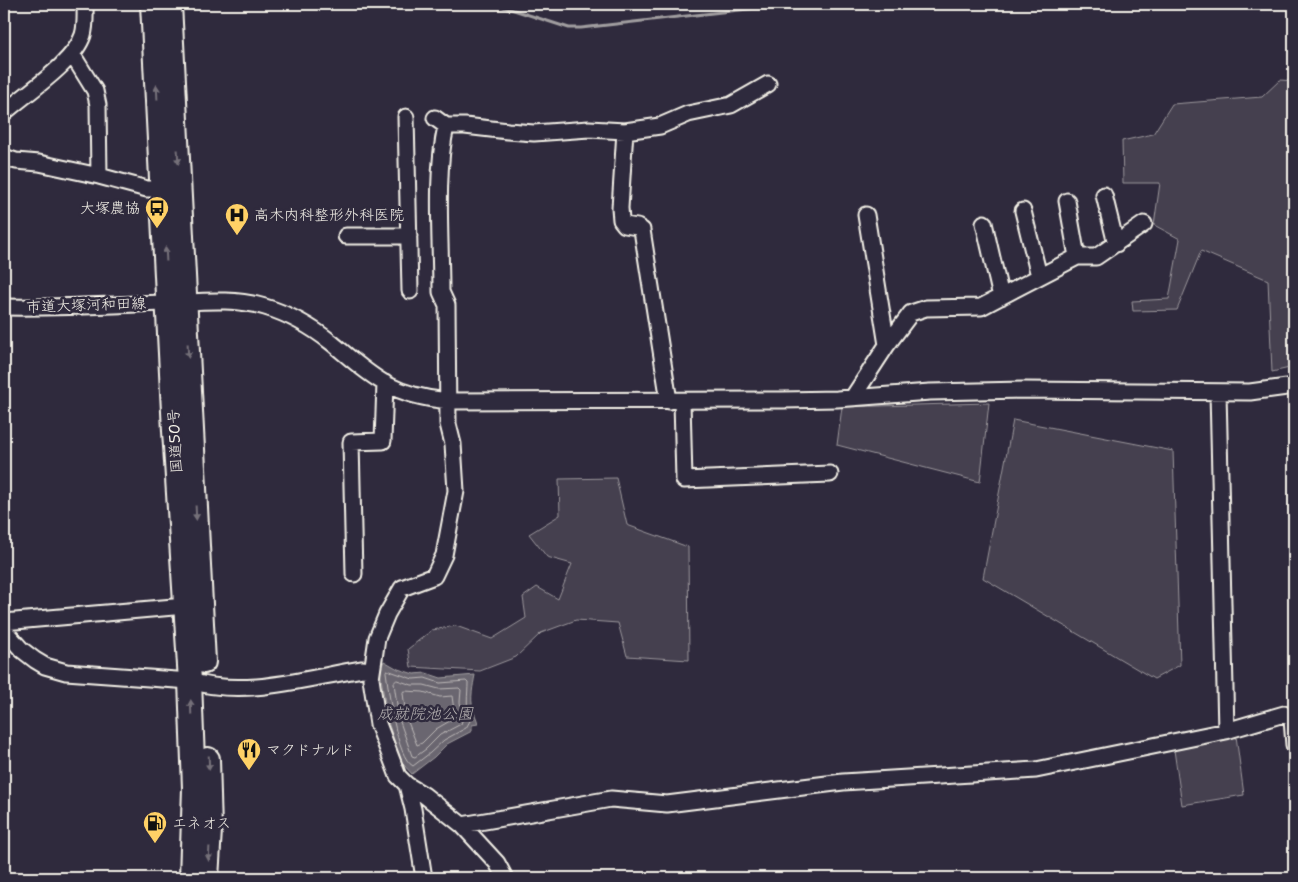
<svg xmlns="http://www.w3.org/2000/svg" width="1298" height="882" font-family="'Shantell Sans','Klee One',sans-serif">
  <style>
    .green { fill: #454050; stroke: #9c989c }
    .water { fill: #6a6670; stroke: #a19ea0 }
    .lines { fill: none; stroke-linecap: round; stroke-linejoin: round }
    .shore { stroke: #bdb9b8; stroke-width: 1 }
    .stream { stroke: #a19ea0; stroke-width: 3 }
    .minor-casing { stroke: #f4f1e8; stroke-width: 19 }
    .highway-casing { stroke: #f4f1e8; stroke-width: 26 }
    .minor { stroke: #2f2a3d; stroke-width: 15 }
    .highway { stroke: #2f2a3d; stroke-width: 22 }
    .oneway { fill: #747079 }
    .labels { text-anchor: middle; stroke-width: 5; stroke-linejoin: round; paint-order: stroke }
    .poi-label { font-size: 15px; fill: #f4f1e8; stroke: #2f2a3d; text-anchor: start }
    .street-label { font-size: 15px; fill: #f4f1e8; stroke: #2f2a3d }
    .water-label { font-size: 16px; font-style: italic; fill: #b6b2b2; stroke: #2f2a3d }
  </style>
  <rect width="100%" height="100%" fill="#2f2a3d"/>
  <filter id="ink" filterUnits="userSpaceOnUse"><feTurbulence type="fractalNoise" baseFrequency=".02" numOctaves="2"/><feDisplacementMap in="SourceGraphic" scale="10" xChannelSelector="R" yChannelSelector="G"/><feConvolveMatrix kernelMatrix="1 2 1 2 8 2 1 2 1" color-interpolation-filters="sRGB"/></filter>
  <g filter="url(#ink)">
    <!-- green -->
    <path class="green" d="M1280,80L1294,81V367L1272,372L1268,280L1201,251L1177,310L1133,311L1132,301L1169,299L1180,239L1154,225L1160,183H1123L1122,141L1153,134L1172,104L1262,97Z
      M989,403L980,482L837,445L842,407Z
      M1013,420L1173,451L1180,665L1154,679L983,578Z
      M616,478L627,525L688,547L689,660L627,656L618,623L576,620L541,633L516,657L480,671L411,667L408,649L432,630L456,626L492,639L526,618L523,597L537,587L558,599L572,564L547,557L529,534L560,515L559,479Z
      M1236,736L1244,795L1182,805L1174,750Z"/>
    <!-- water -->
    <path class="water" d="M384,661L398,669L414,674L426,673L441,678L475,675C473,686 470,698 473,709C474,714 477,718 478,724L472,725V731L447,744L434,757L412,774L402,763L388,722L380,671Z"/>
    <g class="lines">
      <!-- shore -->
      <path class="shore" d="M387,670L413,679L425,678L440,683L466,681L468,683C468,695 465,707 471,719L466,728L444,740L430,753L413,766C396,757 389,692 386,672Z
        M397,680L412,685H424L439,689L459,688L461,690L460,702L463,718L461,724L440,735L426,749L415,757L412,756L399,719L394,683Z
        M404,691L423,692L440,697L452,696L455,718L436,729L422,743L417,745L406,717L403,693Z"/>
      <!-- stream -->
      <path class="stream" d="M495,4L569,28H581L791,4"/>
      <!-- minor casing -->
      <g class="minor-casing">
        <path id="minor" d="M72,54L95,91L98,105L99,176
          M4,113C26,93 74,63 83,35C86,25 85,14 85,4
          M406,117L410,291
          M435,118L446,126H465L508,131L534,133L589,129L625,131L660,126L688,114L731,105L768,84
          M446,126C435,176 441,240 441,292L447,305L448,424L453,444L456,491L444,555L434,576L402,588L387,614L377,638L371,679L378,724L398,776L407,785L424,795L462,825L497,863L505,878
          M625,131L620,208L621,220L625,225L637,227L642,230L669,401
          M4,157L16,161L39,163L99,176L147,189H162
          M1104,195L1116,244
          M1067,201L1077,257
          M1023,211L1039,276
          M984,223L1001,297
          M346,236H409
          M4,307C57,308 110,305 163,303C197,302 232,297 265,307C289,314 312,327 332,343C349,357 366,373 386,384C405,394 426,399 448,401L782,400L837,399L930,392L1024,390L1250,392L1294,386
          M887,345L911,313L926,308L981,307L1077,257H1096L1144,224
          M1218,392L1226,731
          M853,397L887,345L866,215
          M682,401L684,480L830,474
          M354,574L351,442L383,441L385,383
          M4,622L185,606
          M4,630L22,650L35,660L45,666L66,672L190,681C246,698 306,678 362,669L372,670
          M407,785L413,809L424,878
          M462,825L611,799L667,804L843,782L1036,770L1226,731L1284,714L1292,719L1294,745"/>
      </g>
      <!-- highway casing -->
      <g class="highway-casing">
        <path id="highway" d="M152,4L174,431L190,681L194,788L191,878
          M170,4L204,662
          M207,878L210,830L208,759"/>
      </g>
      <!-- minor -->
      <use href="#minor" class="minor"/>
      <!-- highway -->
      <use href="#highway" class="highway"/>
    </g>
    <!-- one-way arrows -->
    <defs><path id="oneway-solid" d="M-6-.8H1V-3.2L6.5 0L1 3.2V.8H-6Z" transform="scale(1.25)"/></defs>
    <g class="oneway">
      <use href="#oneway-solid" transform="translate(157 92) rotate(-93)"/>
      <use href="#oneway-solid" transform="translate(178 157) rotate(87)"/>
      <use href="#oneway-solid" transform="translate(166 254) rotate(-93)"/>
      <use href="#oneway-solid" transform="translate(188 351) rotate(87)"/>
      <use href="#oneway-solid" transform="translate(196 513) rotate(87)"/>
      <use href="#oneway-solid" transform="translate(191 707) rotate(-92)"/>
      <use href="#oneway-solid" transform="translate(209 763) rotate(88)"/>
      <use href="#oneway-solid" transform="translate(209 854) rotate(93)"/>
    </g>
  </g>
  <!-- icons -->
  <defs>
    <g id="bus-pin" transform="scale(1.25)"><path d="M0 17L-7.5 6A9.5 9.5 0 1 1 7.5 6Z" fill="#ffd166" stroke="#2f2a3d"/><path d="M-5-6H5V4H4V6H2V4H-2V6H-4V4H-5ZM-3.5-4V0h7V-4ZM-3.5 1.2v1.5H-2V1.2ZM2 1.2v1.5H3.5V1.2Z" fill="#111"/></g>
    <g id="hospital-pin" transform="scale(1.25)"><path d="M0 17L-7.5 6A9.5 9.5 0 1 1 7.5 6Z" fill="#ffd166" stroke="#2f2a3d"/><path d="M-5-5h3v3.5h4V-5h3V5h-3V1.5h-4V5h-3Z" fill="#111"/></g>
    <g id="restaurant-pin" transform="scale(1.25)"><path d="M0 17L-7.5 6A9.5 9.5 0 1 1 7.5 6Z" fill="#ffd166" stroke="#2f2a3d"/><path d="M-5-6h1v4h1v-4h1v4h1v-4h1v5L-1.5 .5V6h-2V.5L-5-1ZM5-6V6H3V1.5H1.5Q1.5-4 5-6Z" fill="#111"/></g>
    <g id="fuel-pin" transform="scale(1.25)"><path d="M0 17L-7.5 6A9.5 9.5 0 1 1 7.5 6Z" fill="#ffd166" stroke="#2f2a3d"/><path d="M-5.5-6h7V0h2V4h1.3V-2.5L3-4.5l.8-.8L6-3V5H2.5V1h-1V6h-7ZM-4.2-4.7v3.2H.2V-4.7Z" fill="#111"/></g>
  </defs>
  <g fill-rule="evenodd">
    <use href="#bus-pin" x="157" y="208"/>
    <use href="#hospital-pin" x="237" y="215"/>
    <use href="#restaurant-pin" x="249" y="750"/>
    <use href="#fuel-pin" x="155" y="823"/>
  </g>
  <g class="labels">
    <!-- poi labels -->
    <g class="poi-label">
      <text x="140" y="213" text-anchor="end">大塚農協</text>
      <text x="254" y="220">高木内科整形外科医院</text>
      <text x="266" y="755">マクドナルド</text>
      <text x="172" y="828">エネオス</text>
    </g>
    <!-- street labels -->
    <g class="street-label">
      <text transform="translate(86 305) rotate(-2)" y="5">市道大塚河和田線</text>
      <text transform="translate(175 441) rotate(-93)" y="5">国道50号</text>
    </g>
    <!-- water labels -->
    <g class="water-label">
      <text x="425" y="719">成就院池公園</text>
    </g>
  </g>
  <!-- margin -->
  <rect width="1298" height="882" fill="none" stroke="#2f2a3d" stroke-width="20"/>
  <rect x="10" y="10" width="1278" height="862" fill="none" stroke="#f4f1e8" stroke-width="2" filter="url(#ink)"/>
</svg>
